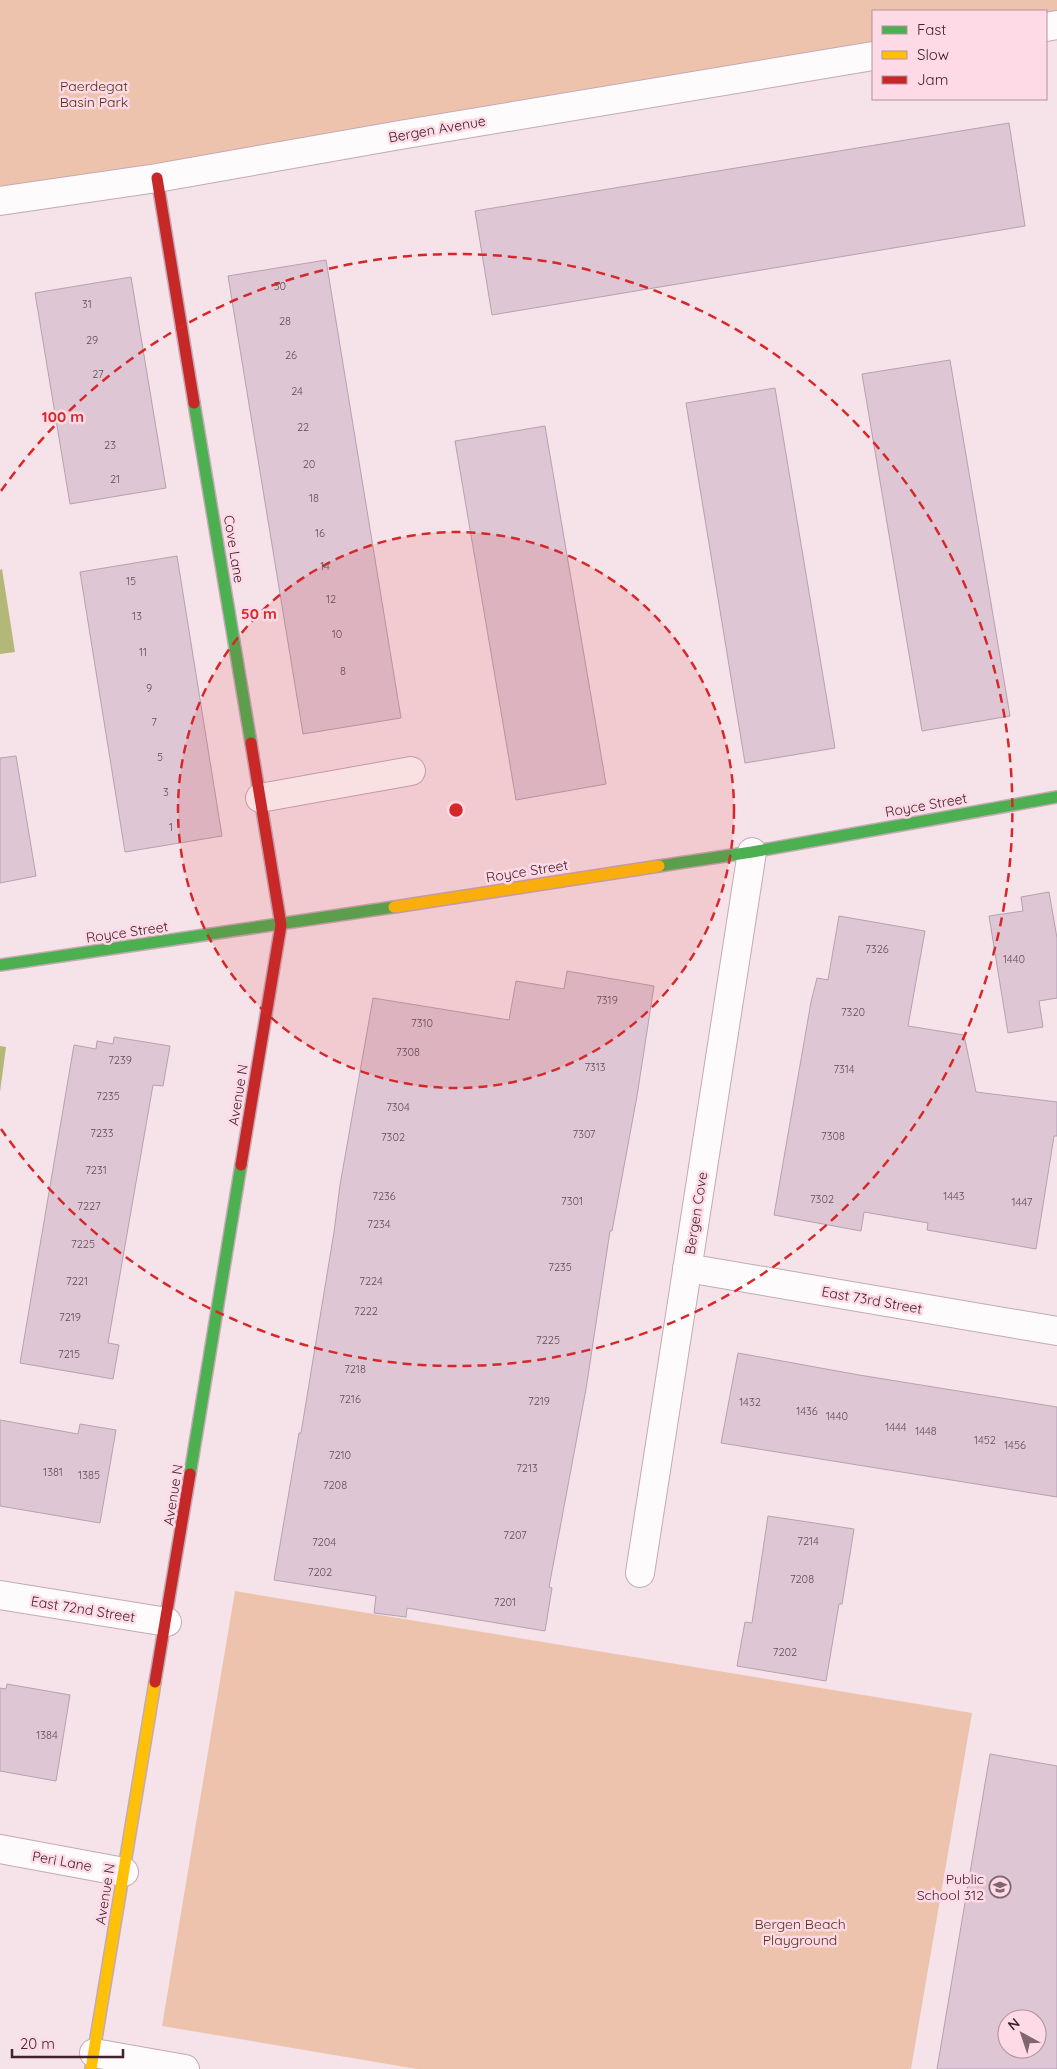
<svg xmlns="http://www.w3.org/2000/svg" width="1057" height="2069" font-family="Quicksand,sans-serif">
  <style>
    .green { fill: #eec3ae }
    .water { fill: #b3b778 }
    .building { fill: #dec6d5; stroke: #b6a1ae; fill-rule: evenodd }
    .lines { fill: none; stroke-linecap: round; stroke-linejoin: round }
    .street-casing { stroke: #c3aab4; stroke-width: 30 }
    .fast-casing { stroke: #c3aab4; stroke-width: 14 }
    .slow-casing { stroke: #c3aab4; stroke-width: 14 }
    .jam-casing { stroke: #c3aab4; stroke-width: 14 }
    .street { stroke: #fefbfc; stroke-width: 28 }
    .fast { stroke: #4caf50; stroke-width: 11 }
    .slow { stroke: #ffc107; stroke-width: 11 }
    .jam { stroke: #c62828; stroke-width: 11 }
    .ring { fill: none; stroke: #d62828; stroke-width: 2.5; stroke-dasharray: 9 6 }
    .labels { text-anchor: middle; stroke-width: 5; stroke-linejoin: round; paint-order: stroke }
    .number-label { font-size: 11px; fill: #694b58 }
    .park-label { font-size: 14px; fill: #503017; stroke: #fedae6 }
    .street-label { font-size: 14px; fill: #42222e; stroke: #fedae6 }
    .poi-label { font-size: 14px; fill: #42222e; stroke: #fedae6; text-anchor: end }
    .centre { fill: #d62828; stroke: #fedae6; stroke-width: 2.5 }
    .ring-label { font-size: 15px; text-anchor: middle; font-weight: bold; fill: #d62828; stroke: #fedae6; stroke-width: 5; stroke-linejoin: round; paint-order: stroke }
  </style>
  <rect width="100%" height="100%" fill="#f6e2e9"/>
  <!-- green -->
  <path class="green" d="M0,0H1057V26L1046,28V11H873V57L0,205Z
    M235,1591L972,1713L911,2069H417L162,2026Z"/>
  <!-- water -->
  <path class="water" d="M2,569L15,652L0,654V570Z
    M0,1046L6,1047L0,1092Z"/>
  <!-- building -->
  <path class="building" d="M1009,123L1025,226L492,315L475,211Z
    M326,260L401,718L303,734L228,276Z
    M131,277L166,488L70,504L35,293Z
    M950,360L1010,716L922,731L862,374Z
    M775,388L835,748L745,763L686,403Z
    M545,426L606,784L516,800L455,441Z
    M177,556L222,836L125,852L80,572Z
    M16,756L36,876L0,883V758Z
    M1049,892L1057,938V998L1039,1001L1043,1027L1008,1033L989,916L1023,911L1021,897Z
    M839,916L925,931L908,1026L964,1035L976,1092L1057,1102V1136H1054L1036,1249L927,1230L928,1223L864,1212L861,1231L774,1215L811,1002L817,978L828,980Z
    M567,971L654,986L637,1096L612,1231H610L586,1389L549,1587L552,1588L545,1631L407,1608L406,1617L374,1613L376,1596L274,1580L299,1433H301L334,1232L340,1185L373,998L509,1020L516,981L564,989Z
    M114,1037L170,1046L163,1086L153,1085L108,1343L119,1345L113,1379L20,1363L74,1045L96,1049L97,1041L113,1044Z
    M738,1353L859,1375L1057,1407V1497L721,1443Z
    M0,1420L78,1434L80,1424L116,1430L100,1523L0,1506Z
    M768,1516L854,1529L842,1604H839L826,1681L737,1666L745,1622L752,1623Z
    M7,1684L70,1695L56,1781L0,1771V1688L6,1689Z
    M990,1754L1057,1766V2069H937ZM1007,2019H1037V2049H1007Z"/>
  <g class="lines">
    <!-- street casing -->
    <g class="street-casing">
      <path id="street" d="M1046,27L1057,25
        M0,201L157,178L400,135L873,56
        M260,798L411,771
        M687,1268L1057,1331
        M640,1573L752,852
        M0,1595L167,1622
        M0,1849L124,1872
        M94,2053L185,2069"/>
    </g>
    <!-- fast casing -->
    <g class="fast-casing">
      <path id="fast" d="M194,403L251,743
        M659,866L752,852L1057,797
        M0,965L394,907
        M190,1474L241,1165"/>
    </g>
    <!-- slow casing -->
    <g class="slow-casing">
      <path id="slow" d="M394,907L659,866
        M91,2069L155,1682"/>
    </g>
    <!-- jam casing -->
    <g class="jam-casing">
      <path id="jam" d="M157,178L194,403
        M241,1165L281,925L251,743
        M155,1682L190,1474"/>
    </g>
    <!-- street -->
    <use href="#street" class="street"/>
    <!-- fast -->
    <use href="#fast" class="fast"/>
    <!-- slow -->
    <use href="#slow" class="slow"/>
    <!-- jam -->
    <use href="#jam" class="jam"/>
  </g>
  <!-- distance rings -->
  <circle cx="456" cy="810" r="278" fill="#d62828" fill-opacity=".12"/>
  <g class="ring">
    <circle cx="456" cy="810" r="278"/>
    <path d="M1 491A556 556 0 1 1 1 1129"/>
  </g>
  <!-- icons -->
  <defs>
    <g id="school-ring" transform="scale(1.125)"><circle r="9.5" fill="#fedae6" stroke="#81656f" stroke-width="1.5"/><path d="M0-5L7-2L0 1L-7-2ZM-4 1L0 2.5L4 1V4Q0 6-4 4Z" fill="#81656f"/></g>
  </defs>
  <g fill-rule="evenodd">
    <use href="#school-ring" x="1000" y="1887"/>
  </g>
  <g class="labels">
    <!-- number labels -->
    <g class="number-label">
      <text x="280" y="290">30</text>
      <text x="87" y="308">31</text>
      <text x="285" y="325">28</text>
      <text x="92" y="344">29</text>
      <text x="291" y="359">26</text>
      <text x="98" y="378">27</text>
      <text x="297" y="395">24</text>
      <text x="303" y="431">22</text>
      <text x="110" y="449">23</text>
      <text x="309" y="468">20</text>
      <text x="115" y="483">21</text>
      <text x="314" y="502">18</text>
      <text x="320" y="537">16</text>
      <text x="325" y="570">14</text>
      <text x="131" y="585">15</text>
      <text x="331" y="603">12</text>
      <text x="137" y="620">13</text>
      <text x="337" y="638">10</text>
      <text x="143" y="656">11</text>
      <text x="343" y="675">8</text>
      <text x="149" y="692">9</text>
      <text x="154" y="726">7</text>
      <text x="160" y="761">5</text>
      <text x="166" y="796">3</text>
      <text x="171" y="831">1</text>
      <text x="877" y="953">7326</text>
      <text x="1014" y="963">1440</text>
      <text x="607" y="1004">7319</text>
      <text x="853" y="1016">7320</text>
      <text x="422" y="1027">7310</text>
      <text x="408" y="1056">7308</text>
      <text x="120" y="1064">7239</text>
      <text x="595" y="1071">7313</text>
      <text x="844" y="1073">7314</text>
      <text x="108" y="1100">7235</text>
      <text x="398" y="1111">7304</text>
      <text x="102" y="1137">7233</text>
      <text x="584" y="1138">7307</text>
      <text x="833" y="1140">7308</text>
      <text x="393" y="1141">7302</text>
      <text x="96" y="1174">7231</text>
      <text x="384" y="1200">7236</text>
      <text x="954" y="1200">1443</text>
      <text x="822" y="1203">7302</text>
      <text x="572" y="1205">7301</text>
      <text x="1022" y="1206">1447</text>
      <text x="89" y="1210">7227</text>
      <text x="379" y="1228">7234</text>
      <text x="83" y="1248">7225</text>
      <text x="560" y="1271">7235</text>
      <text x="77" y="1285">7221</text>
      <text x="371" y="1285">7224</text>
      <text x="366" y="1315">7222</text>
      <text x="70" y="1321">7219</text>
      <text x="548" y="1344">7225</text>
      <text x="69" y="1358">7215</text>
      <text x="355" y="1373">7218</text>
      <text x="350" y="1403">7216</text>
      <text x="539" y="1405">7219</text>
      <text x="750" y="1406">1432</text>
      <text x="807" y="1415">1436</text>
      <text x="837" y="1420">1440</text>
      <text x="896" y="1431">1444</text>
      <text x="926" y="1435">1448</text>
      <text x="985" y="1444">1452</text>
      <text x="1015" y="1449">1456</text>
      <text x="340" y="1459">7210</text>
      <text x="527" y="1472">7213</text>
      <text x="53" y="1476">1381</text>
      <text x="89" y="1479">1385</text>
      <text x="335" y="1489">7208</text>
      <text x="515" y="1539">7207</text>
      <text x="808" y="1545">7214</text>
      <text x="324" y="1546">7204</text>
      <text x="320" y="1576">7202</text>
      <text x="802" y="1583">7208</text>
      <text x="505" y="1606">7201</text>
      <text x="785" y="1656">7202</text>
      <text x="47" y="1739">1384</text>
    </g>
    <!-- park labels -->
    <g class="park-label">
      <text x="94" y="91">Paerdegat<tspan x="94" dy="16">Basin Park</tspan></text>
      <text x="800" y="1929">Bergen Beach<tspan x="800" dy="16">Playground</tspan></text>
    </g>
    <!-- street labels -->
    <g class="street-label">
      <text transform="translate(437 129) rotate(-10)" y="5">Bergen Avenue</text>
      <text transform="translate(234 549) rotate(81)" y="5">Cove Lane</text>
      <text transform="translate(926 805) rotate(-10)" y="5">Royce Street</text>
      <text transform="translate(527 871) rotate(-9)" y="5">Royce Street</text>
      <text transform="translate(127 932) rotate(-8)" y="5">Royce Street</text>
      <text transform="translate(238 1095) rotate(-81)" y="5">Avenue N</text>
      <text transform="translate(696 1213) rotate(-81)" y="5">Bergen Cove</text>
      <text transform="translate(872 1300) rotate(10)" y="5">East 73rd Street</text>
      <text transform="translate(173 1495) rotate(-81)" y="5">Avenue N</text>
      <text transform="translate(83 1609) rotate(9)" y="5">East 72nd Street</text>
      <text transform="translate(62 1861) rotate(10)" y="5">Peri Lane</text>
      <text transform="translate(105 1894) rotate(-81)" y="5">Avenue N</text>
    </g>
    <!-- poi labels -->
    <g class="poi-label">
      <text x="984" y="1884">Public<tspan x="984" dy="16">School 312</tspan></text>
    </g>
  </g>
  <circle cx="456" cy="810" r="8" class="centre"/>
  <g class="ring-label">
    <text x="63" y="422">100 m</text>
    <text x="259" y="619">50 m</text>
  </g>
  <!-- legend -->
  <rect x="872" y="10" width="175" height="90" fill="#fedae6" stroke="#b3909c"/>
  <rect x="882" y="26" width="25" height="8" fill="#4caf50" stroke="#b3909c"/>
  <text x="917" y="35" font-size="15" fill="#42222e">Fast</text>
  <rect x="882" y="51" width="25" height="8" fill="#ffc107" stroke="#b3909c"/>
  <text x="917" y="60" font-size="15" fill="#42222e">Slow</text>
  <rect x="882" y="76" width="25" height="8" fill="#c62828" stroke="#b3909c"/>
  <text x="917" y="85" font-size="15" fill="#42222e">Jam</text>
  <!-- north arrow -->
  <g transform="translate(1022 2034) rotate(320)"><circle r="24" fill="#fedae6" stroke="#b3909c"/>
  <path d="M0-4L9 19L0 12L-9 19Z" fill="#81656f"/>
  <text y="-8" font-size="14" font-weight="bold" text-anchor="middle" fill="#42222e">N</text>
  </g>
  <!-- scale -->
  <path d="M12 2049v8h111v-8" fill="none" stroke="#42222e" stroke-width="2.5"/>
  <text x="20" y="2049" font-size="15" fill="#42222e" stroke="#fedae6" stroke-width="4" paint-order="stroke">20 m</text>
</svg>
